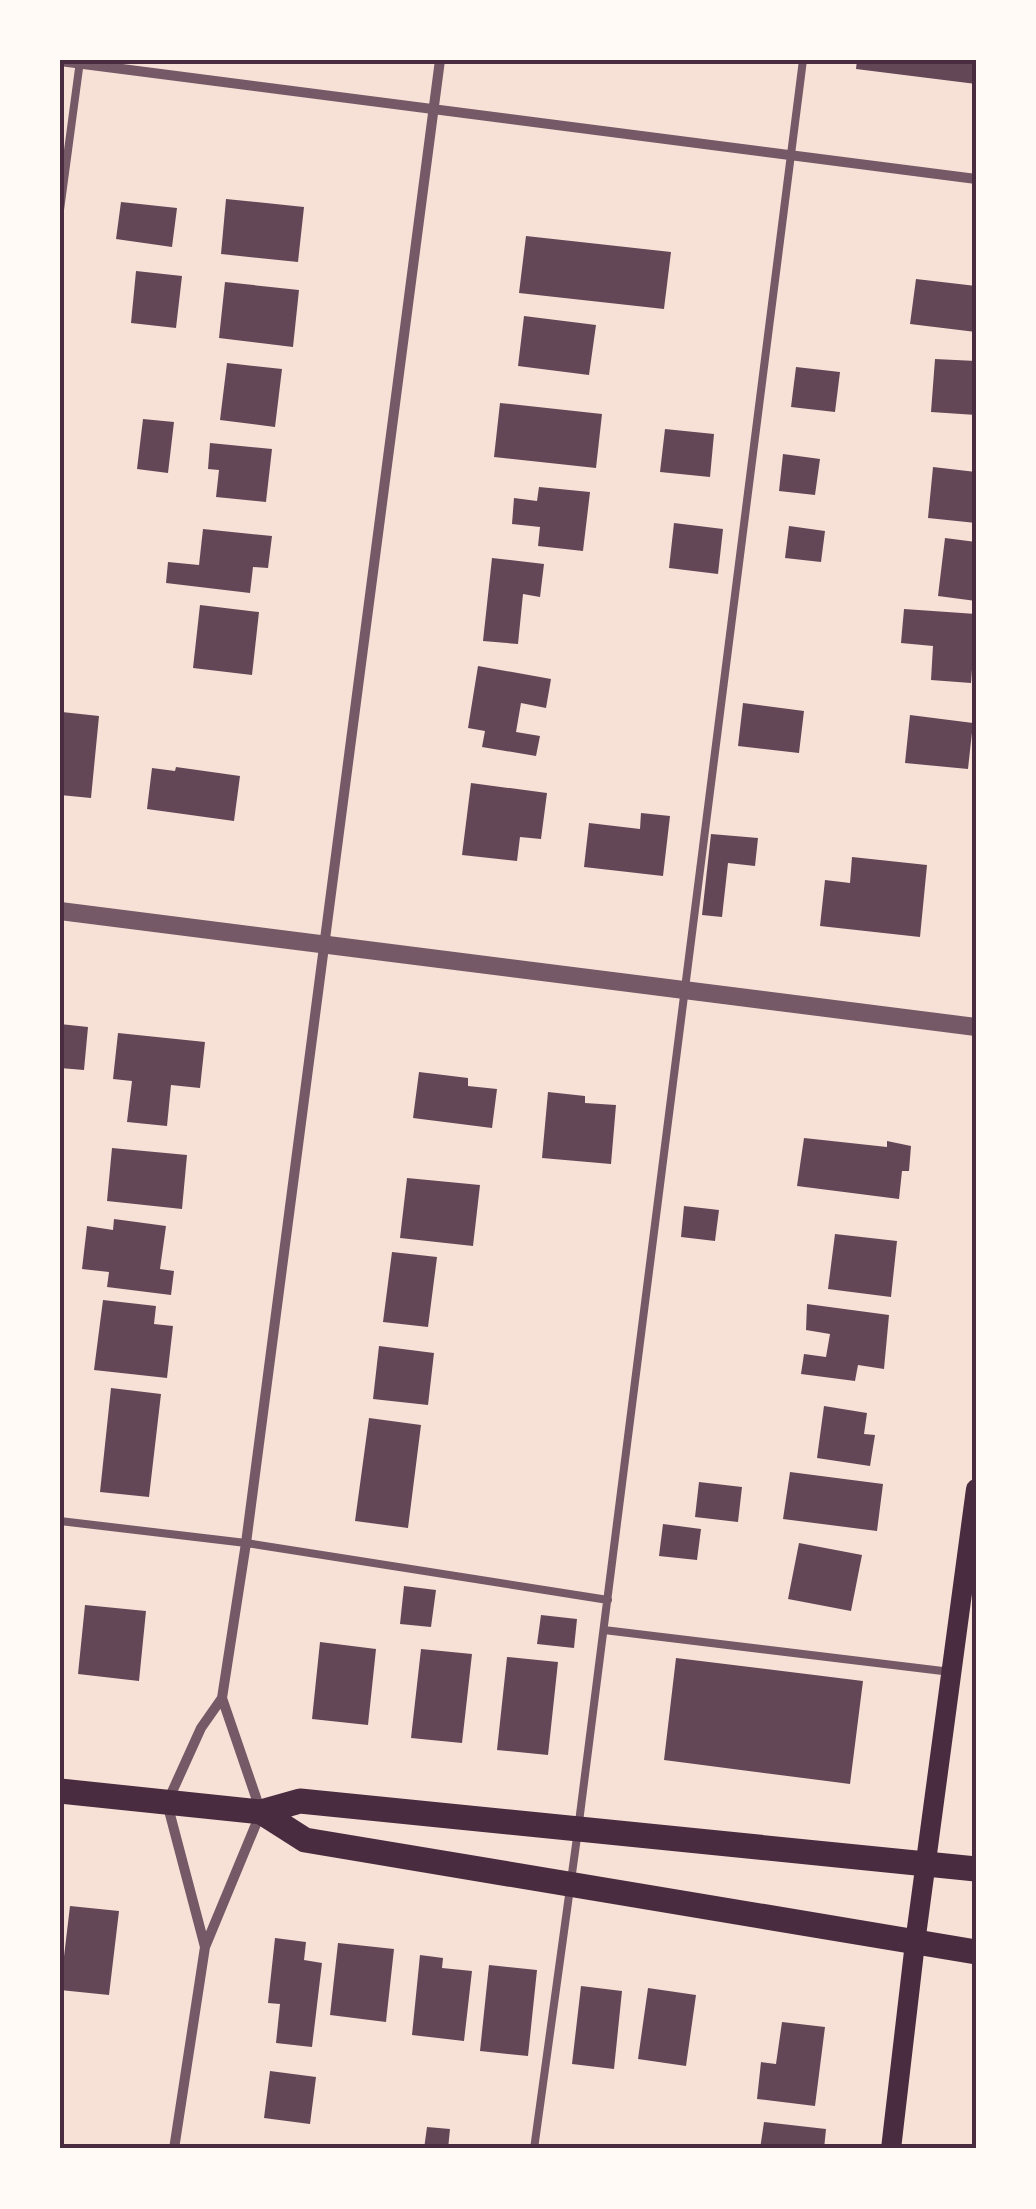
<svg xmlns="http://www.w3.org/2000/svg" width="1036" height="2209" font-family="'Public Sans',sans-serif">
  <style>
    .building { fill: #644757 }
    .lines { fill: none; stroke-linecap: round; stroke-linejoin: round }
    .service { stroke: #755966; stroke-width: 8 }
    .minor { stroke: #755966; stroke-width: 10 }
    .tertiary { stroke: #755966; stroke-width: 18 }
    .secondary { stroke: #4a2c40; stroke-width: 20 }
    .primary { stroke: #4a2c40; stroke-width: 25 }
    .neatline { fill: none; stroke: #4a2c40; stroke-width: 4 }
  </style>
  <rect width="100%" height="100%" fill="#f7e1d7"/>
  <!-- building -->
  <path class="building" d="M857,60H976V84L856,69Z
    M226,199L304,207L298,262L221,254Z
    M121,202L177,208L172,247L116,239Z
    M526,236L671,252L664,309L519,293Z
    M136,271L182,276L176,328L131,323Z
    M916,279L976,286V332L910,324Z
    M225,282L299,290L293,347L219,338Z
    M524,316L596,325L589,375L518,366Z
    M935,359L976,361V415L931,412Z
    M227,363L282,369L275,427L220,420Z
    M796,367L840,372L835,412L791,407Z
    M500,403L602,414L596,468L494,457Z
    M143,419L174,422L168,473L137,469Z
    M665,429L714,434L710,477L660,472Z
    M210,443L272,449L266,502L216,497L219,470L208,469Z
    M783,454L820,459L815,495L779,491Z
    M933,467L976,472V523L928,518Z
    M539,487L590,492L583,551L538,546L540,527L512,524L514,498L537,501Z
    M674,523L723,529L718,574L669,568Z
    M789,526L825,531L821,562L785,558Z
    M203,529L272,536L268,568L253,567L250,593L166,583L168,562L199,565Z
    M945,538L976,542V601L938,596Z
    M492,558L544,564L540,597L523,594L518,644L483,641Z
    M200,605L259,612L252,675L193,668Z
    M904,609L976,614L971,683L931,680L933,646L901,643Z
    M478,666L551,679L546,708L521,703L516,732L540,736L536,756L482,747L485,731L468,728Z
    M743,703L804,711L799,753L738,746Z
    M62,712L99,716L91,798L60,795V730Z
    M910,715L973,723L968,769L905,763Z
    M176,767L240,776L234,821L147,809L152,768L175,771Z
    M471,783L547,793L541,839L520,837L517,861L462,855Z
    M641,813L670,816L663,876L584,867L589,823L640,829Z
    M711,834L758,838L755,866L728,863L722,917L702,915Z
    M852,857L927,865L920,937L820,926L825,880L850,883Z
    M60,1024L88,1027L84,1070L60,1068Z
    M118,1033L205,1042L200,1088L171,1085L167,1126L127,1122L132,1081L113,1079Z
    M419,1072L468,1078V1086L497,1089L492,1128L413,1118Z
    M548,1092L585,1096V1103L616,1105L611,1164L542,1158Z
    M804,1138L887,1147V1141L911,1146L909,1171H902L899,1199L797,1186Z
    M112,1148L187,1155L182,1209L107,1201Z
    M407,1178L480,1185L473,1246L400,1238Z
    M684,1206L719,1210L715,1241L681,1237Z
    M114,1219L166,1226L160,1269L174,1271L171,1295L107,1287L109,1272L82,1269L87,1226L113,1230Z
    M835,1234L897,1241L891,1297L828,1289Z
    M392,1252L437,1257L428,1327L383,1322Z
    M103,1300L156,1306L154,1324L173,1326L167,1378L94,1370Z
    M807,1304L889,1315L884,1369L858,1365L855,1381L801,1374L804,1354L826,1357L830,1334L806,1330Z
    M379,1346L434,1353L428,1405L373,1399Z
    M111,1388L161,1394L149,1497L100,1492Z
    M824,1406L867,1413L864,1434L875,1435L870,1466L817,1458Z
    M369,1418L421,1425L408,1528L355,1521Z
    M790,1472L883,1484L877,1531L783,1519Z
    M699,1482L742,1487L738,1522L695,1517Z
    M663,1524L701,1529L697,1560L659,1556Z
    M799,1543L862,1555L851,1611L788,1599Z
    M404,1586L436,1590L431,1627L400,1624Z
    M85,1605L146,1611L139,1681L78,1674Z
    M541,1615L577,1619L574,1648L537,1644Z
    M320,1642L376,1649L368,1725L312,1719Z
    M421,1649L472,1654L462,1743L411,1738Z
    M507,1657L558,1662L548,1755L497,1750Z
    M676,1658L863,1681L850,1784L664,1760Z
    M70,1906L119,1911L109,1995L60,1990Z
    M275,1938L306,1942L304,1960L322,1963L312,2047L276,2043L280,2004L268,2003Z
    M338,1943L394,1949L386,2022L330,2015Z
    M420,1955L443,1958L442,1968L472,1971L464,2041L412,2035Z
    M489,1965L537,1970L528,2056L480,2051Z
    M581,1986L622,1991L614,2069L572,2064Z
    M648,1988L696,1995L686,2066L638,2059Z
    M782,2022L825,2027L815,2106L757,2099L761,2062L776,2064Z
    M270,2071L316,2077L310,2124L264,2118Z
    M764,2122L826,2129L824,2149H760Z
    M427,2127L450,2129L448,2149H424Z"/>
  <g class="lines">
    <!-- service -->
    <path class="service" d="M60,210L80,61
      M60,1521L246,1543L608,1600
      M604,1630L951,1672
      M534,2149L578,1830L803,60"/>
    <!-- minor -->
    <path class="minor" d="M60,61L976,179
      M205,1947L167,1803L201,1728L222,1698L246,1543L440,60
      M174,2149L205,1947L261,1812L222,1698"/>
    <!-- tertiary -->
    <path class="tertiary" d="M60,911L976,1027"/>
    <!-- secondary -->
    <path class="secondary" d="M891,2149L915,1943L976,1489"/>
    <!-- primary -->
    <path class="primary" d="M60,1791L261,1812L300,1801L976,1869
      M261,1812L305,1840L976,1952"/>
  </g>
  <!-- border -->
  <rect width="1036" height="2209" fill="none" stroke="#fffaf5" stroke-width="125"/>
  <rect x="62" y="62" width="912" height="2084" class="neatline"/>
</svg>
